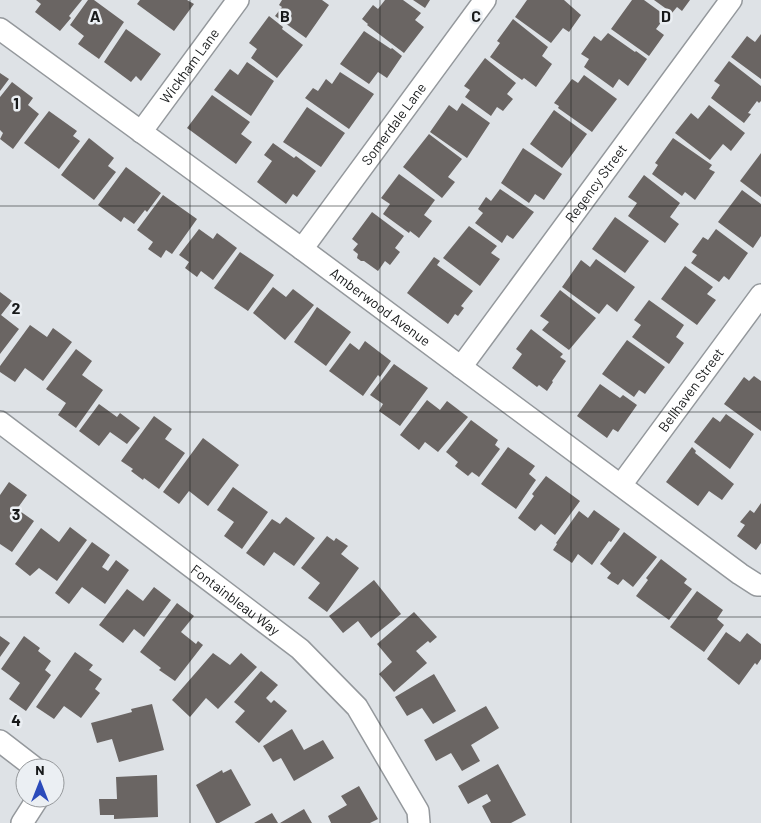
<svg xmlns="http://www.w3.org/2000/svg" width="761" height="823" font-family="Barlow,sans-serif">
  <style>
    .building { fill: #6a6563 }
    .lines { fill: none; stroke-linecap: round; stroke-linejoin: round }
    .minor-casing { stroke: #94989c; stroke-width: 24 }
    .minor { stroke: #fff; stroke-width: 21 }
    .grid { fill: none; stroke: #17191a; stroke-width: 1; stroke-opacity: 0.55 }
    .labels { text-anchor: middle; stroke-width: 5; stroke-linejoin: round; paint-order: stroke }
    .street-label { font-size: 14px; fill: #17191a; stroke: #ebeff3 }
    .grid-label { font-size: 16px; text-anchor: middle; font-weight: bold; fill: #17191a; stroke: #ebeff3; stroke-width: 5; stroke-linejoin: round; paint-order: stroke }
  </style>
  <rect width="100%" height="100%" fill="#dee2e6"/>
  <!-- building -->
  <path class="building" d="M36,0H82L69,16L71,18L60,31L35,12L41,4Z
    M88,0H94L124,22L99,59L78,44L84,36L70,25Z
    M140,0H187L194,4L174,31L137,4Z
    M282,0H322L329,5L306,38L275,16L282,7L279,5Z
    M385,0H403L421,13L415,20L424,27L404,53L367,25L368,24L362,19L373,5L378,9Z
    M413,0H430L425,8Z
    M527,0H564L581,15L569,32L563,28L551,43L515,17Z
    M632,0H644L666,16L656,29L664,35L649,56L611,29Z
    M654,0H690L682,11L677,7L672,13Z
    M269,16L283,27L282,29L303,45L277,78L251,58L257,49L249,43Z
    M513,19L548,47L542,56L552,64L536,87L524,78L522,80L490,57L500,43L497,41Z
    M126,29L161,54L141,81L136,76L131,82L104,62Z
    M364,31L391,49L392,48L402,56L387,78L378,72L369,84L340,64Z
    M608,33L635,52L636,51L647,59L628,86L619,79L613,88L584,67L589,59L581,54L594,36L601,41Z
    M761,34V79L731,57L747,36L755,42Z
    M485,58L516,83L507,94L513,99L503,111L497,107L491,116L465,97L470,90L464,86Z
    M729,61L761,86V101L759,103L757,101L748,113L751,114L744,123L711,98L720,85L714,81Z
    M247,62L274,81L251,116L214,90L230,69L238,75Z
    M340,72L374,94L349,129L305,98L313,88L318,91L326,79L332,84Z
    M0,73L9,79L0,91Z
    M584,75L617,99L592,132L558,108L559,106L554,103L572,79L578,83Z
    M12,82L33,98L28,105L39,114L13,149L0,139L3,133L0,130V97Z
    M212,95L250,122L241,134L252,142L236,164L187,128Z
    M462,103L490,123L467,158L430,132L449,105L457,111Z
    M709,105L745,133L731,151L723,144L710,160L675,133L691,113L698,119Z
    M307,107L345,133L321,167L283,142Z
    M554,110L587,134L562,168L530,144Z
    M49,111L77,131L73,136L80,141L59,169L24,143Z
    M429,134L462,159L448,177L455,182L442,198L403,167Z
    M89,138L114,158L108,166L116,172L94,200L61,175Z
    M673,138L712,165L709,169L715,172L695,200L685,192L682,196L652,174L658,165L655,163Z
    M273,143L294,158L296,156L316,171L297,197L293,194L286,204L257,182L272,161L264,155Z
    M523,148L562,174L544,200L535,194L529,203L501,183Z
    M761,153V197L740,181Z
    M126,167L161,193L147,212L145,210L134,224L124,217L121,222L98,205Z
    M399,174L435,200L424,215L432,221L419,238L410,231L409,233L383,214L390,204L381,198Z
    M644,175L680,203L670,217L679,224L665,243L628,216L637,203L628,197Z
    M500,189L534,212L513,239L507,235L502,243L475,223L483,213L478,209L486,197L491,201Z
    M742,190L761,204V236L753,248L718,222Z
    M163,195L197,219L172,254L166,250L161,258L148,249L153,242L137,230Z
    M372,212L404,236L395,248L400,252L390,265L385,261L378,271L364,261H361L357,258L358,254L353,250L358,244L352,239Z
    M615,217L649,241L625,273L592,249Z
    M469,226L497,246L491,253L500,259L480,286L443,258Z
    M199,229L213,239L217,233L237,248L213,280L201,271L197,277L185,268L189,262L179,255Z
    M716,229L748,253L729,280L724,276L719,282L691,263L697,255L692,252L703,237L708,240Z
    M240,252L274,275L248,311L214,288Z
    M434,257L440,261L437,265L473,291L461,306L464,308L458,316L455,314L448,324L407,293Z
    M596,259L635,287L617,312L607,304L599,314L562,287L581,260L590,267Z
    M685,266L713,287L707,294L716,300L697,325L661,299Z
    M273,287L286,297L293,289L314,305L285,340L253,313Z
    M560,290L596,318L569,350L542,330L549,322L540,316Z
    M0,292L12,301L1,315L19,329L0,354Z
    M649,300L684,325L676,337L684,343L669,364L632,337L641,325L634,320Z
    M317,307L351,332L326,366L294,342Z
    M30,325L47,337L53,328L72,342L43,381L25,368L15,382L0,372V366Z
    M531,329L563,354L560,357L566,361L552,381L553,382L547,391L539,385L537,387L512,368L522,354L516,349Z
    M627,340L665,367L645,394L639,390L634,397L602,374Z
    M365,341L391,361L380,377L378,375L363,396L329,371L350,343L359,350Z
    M76,349L92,361L82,375L103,390L76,428L58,415L66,403L46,389Z
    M394,364L428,388L400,426L379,411L383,404L370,395Z
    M754,376L761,381V431L724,404L744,377L749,381Z
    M600,384L620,398L623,395L637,405L618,432L613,429L607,438L577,416Z
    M427,400L440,410L447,401L468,417L438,452L425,442L419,450L400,435Z
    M99,404L117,417L120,413L140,428L127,444L110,432L99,446L79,431Z
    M726,414L754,434L730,469L694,442L713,417L720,422Z
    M154,416L172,429L165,439L185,453L159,489L144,478L143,480L131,471L133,469L121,461Z
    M471,420L498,440L495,445L500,449L479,477L472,472L468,476L455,466L458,462L446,452Z
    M203,438L239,465L208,506L189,491L179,504L163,492Z
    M508,447L535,466L529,474L536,480L516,509L481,484Z
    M692,447L696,451L695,453L734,484L722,500L709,491L698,506L666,482Z
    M546,476L580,501L555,535L541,524L535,531L518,518L534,496L532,494Z
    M9,482L27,495L17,509L34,521L12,552L0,544V495Z
    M233,487L268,512L242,549L224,536L234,522L217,510Z
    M761,503V543L756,550L737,536L745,525L740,522L750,510L754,513Z
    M594,510L620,529L611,542L609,541L592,565L578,554L572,563L553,550L557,544L556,543L579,511L588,518Z
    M286,517L315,538L294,566L274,552L264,566L246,553L272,519L280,524Z
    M70,527L87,540L57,581L39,568L30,576L15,564L41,528L59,542Z
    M624,532L657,557L633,587L623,579L618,585L607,578L611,573L600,564Z
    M327,536L334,541L336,538L348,546L341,554L359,568L327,612L308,598L320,583L301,568Z
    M92,542L110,555L102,567L108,571L116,560L129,570L105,604L82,587L69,604L55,593Z
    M661,559L687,579L684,583L692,589L669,620L636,596L648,580L646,578Z
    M374,580L401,614L371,638L358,621L343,633L329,616Z
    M154,587L171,600L144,637L134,629L123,643L99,625L127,589L143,601Z
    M697,591L723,610L717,619L724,625L704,652L670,627Z
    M177,603L194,616L181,632L196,644L198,641L203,645L175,681L159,670L161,668L140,652Z
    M414,612L437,637L430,643L428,641L416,651L427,663L394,692L379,674L392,662L377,644Z
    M726,632L740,642L747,633L761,644V659L757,665L755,663L739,685L707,659Z
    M0,636L10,643L0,657Z
    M24,636L40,648L38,651L51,661L45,670L51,675L26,711L9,699L20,683L1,669Z
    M75,652L93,665L89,670L102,679L95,689L100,693L81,718L64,706L54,719L36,707Z
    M213,653L230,665L241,653L257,667L218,709L206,698L190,717L172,700Z
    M261,671L278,685L266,698L271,703L274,700L287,711L259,743L235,722L245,711L234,702Z
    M434,674L456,711L433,724L422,708L407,716L395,697Z
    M152,704L164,750L119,762L112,739L97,743L91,723L132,712L131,709Z
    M486,706L499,728L471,745L480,761L462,771L451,753L436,761L424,740Z
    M292,729L304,750L323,740L334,758L294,781L281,758L273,762L263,746Z
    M498,764L526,815L511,823H491L482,806L491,801L487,794L468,804L458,786Z
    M231,769L251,805L219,823H216L196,785L222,770L223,773Z
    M157,775L158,817L114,819V815H100L99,799H117L116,777Z
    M359,786L378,819L370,823H331L328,816L347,805L341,796Z
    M304,809L312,823H280Z
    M272,813L278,823H254Z"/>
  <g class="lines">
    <!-- minor casing -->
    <g class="minor-casing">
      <g id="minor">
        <path id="s1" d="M0,29L302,249L740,574L757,585H761"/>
        <path id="s2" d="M141,132L238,0"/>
        <path id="s3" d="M302,249L485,0"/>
        <path id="s4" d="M461,367L731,0"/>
        <path id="s5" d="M0,422L300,649L357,707L418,811L419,823"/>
        <path id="s6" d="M621,485L761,295"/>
        <path d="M0,741L35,768"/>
        <path d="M22,823L38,798"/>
      </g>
    </g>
    <!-- minor -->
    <use href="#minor" class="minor"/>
  </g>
  <!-- grid -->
  <path class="grid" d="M190,0V823M380,0V823M571,0V823M0,206H761M0,412H761M0,617H761"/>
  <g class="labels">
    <!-- street labels -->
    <g class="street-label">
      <text dy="5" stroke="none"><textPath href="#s2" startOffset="82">Wickham Lane</textPath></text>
      <text dy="5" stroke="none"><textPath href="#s3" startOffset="155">Somerdale Lane</textPath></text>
      <text dy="5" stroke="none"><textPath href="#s4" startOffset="228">Regency Street</textPath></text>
      <text dy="5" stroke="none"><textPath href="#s1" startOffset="471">Amberwood Avenue</textPath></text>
      <text dy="5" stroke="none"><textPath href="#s6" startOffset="118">Bellhaven Street</textPath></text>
      <text dy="5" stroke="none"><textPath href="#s5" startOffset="295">Fontainbleau Way</textPath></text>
    </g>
  </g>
  <g class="grid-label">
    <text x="95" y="22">A</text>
    <text x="285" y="22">B</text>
    <text x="476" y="22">C</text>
    <text x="666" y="22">D</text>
    <text x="16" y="109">1</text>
    <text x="16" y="314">2</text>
    <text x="16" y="520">3</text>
    <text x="16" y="726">4</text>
  </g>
  <!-- north arrow -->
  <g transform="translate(40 783)"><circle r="24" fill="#ebeff3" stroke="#96999c"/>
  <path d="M0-4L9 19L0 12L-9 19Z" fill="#2b4bbb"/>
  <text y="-8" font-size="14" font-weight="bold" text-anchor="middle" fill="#17191a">N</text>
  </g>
</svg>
